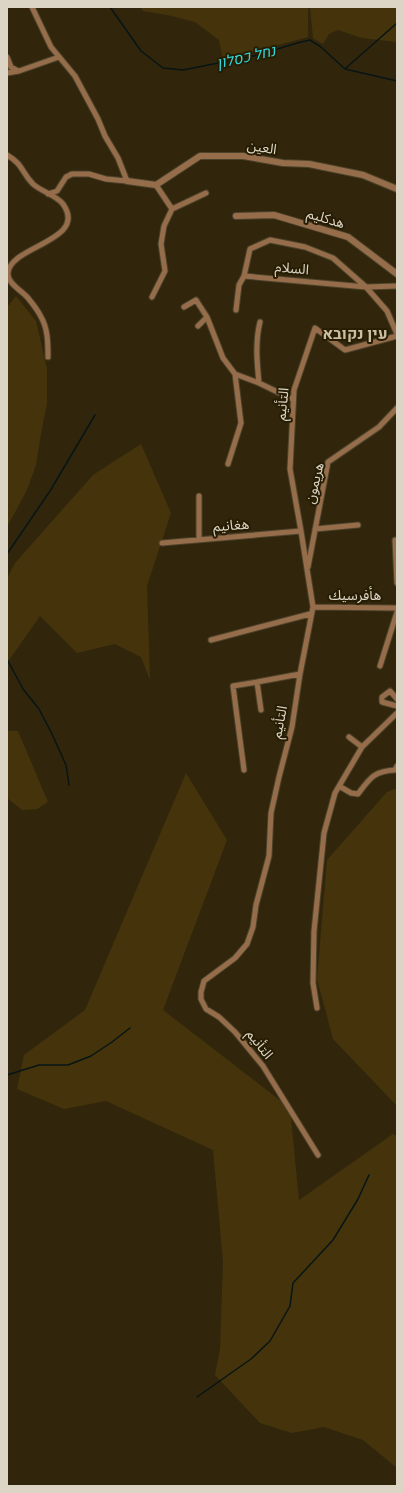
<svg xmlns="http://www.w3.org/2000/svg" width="404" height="1493" font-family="Signika,'Noto Sans Arabic',Heebo,sans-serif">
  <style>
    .green { fill: #45340b }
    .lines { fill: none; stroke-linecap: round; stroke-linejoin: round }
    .stream { stroke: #071515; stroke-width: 1.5 }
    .minor-casing { stroke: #4c422a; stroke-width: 7 }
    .tertiary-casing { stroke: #4c422a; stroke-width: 8 }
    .minor { stroke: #956d4b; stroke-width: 5 }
    .tertiary { stroke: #956d4b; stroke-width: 6 }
    .labels { text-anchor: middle; stroke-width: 4; stroke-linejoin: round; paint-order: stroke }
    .street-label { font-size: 14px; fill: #dcd5c6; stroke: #271d03 }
    .water-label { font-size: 15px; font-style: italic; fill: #32d7db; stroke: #271d03 }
    .quarter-label { font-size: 16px; font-weight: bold; fill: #cbbda0; stroke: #271d03 }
  </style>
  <rect width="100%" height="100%" fill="#31260c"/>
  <!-- green -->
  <path class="green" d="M140,7H308V37L223,60L219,40L195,22L167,15L143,11Z
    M310,7L325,8L330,7H397V42L362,38L338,30L329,34L323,44L313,38Z
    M16,296L36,321L47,369V403L41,434L36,465L27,490L7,527V304L9,305Z
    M141,444L171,513L147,586L150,680L141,657L115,644L77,653L40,616L7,663V578L15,563L93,475Z
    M7,731H18L48,802L37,809L22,810L7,798Z
    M186,773L227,840L163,1010L290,1108L299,1200L393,1134L397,1136V1468L363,1440L324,1427L292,1433L260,1423L215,1375L220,1349L223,1262L213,1150L106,1101L64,1109L17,1089L24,1055L85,1010Z
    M397,788V1106L333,1039L317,979L327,860L387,792Z"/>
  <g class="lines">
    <!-- stream -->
    <path class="stream" d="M110,7L141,51L163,68L183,70L258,55L297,43L310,40L321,47L345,69L397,81
      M346,68L397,23
      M7,554L50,491L95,415
      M7,659L23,689L39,709L52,734L66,765L69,785
      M7,1075L39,1065H68L91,1056L112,1042L130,1028
      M197,1397L251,1359L270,1341L290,1306L293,1283L333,1240L358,1199L369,1175"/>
    <!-- minor casing -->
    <g class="minor-casing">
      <path id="minor" d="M32,7L51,47L75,76L98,119L105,136L118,158L127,181L106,179L89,174H72L66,177L57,191L48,194
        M7,57L11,67L18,71
        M7,73L19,71L59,57
        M7,155C24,165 21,172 33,184C42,192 56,195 63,204C89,241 9,246 8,273C7,283 22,291 28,298C32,303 37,309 40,315C48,328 48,342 48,357
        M172,209L206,193
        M397,286L366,287L244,276L250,249L270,240L305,247L333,258L366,287L387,311L397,334
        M152,297L165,271L161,244L164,226L172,209L156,185
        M184,307L196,300L207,317
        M236,310L239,285L244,276
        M198,326L207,317L223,358L235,374L259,383L292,399
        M259,383C257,363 255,342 260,322
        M228,464L241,423L235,374
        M315,529L358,525
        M199,539V496
        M395,540L397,583
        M162,543L301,531
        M308,567L328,462L379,427L397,408
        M313,607L397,608
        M211,640L310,614
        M380,666L397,612
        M397,699L390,691L382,697V702L397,706
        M261,710L257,682L300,674
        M349,737L362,747
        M244,770L233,686L257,682
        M339,786L351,793L358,794C370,778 374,771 395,770L397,766
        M317,1008L313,983L314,931L324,833L335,793L362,747L397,713
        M318,1155L263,1066L235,1032L219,1017L206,1009L201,999V992L204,981L235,958L247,944L253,927L256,905L269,856L271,813L279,777L292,727L300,674L313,607L301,531L290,469L294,390L315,328L345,350L397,336"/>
    </g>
    <!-- tertiary casing -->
    <g class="tertiary-casing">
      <path id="tertiary" d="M127,181L156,185L200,156H243L283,163L309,164L363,175L397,189
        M236,216L274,215L348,237L397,274"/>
    </g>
    <!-- minor -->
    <use href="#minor" class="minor"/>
    <!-- tertiary -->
    <use href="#tertiary" class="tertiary"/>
  </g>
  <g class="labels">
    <!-- street labels -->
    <g class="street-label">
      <text transform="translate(262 147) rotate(9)" y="5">العين</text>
      <text transform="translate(326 218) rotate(17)" y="5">هدكليم</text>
      <text transform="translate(292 268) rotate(5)" y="5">السلام</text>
      <text transform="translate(282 404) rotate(-84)" y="5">التأنيم</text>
      <text transform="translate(314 483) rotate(-76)" y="5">هريمون</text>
      <text transform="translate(231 525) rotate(-4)" y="5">هغانيم</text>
      <text x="355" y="600">هأفرسيك</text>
      <text transform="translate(279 722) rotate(-79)" y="5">التأنيم</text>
      <text transform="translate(260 1044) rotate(52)" y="5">التأنيم</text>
    </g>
    <!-- water labels -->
    <g class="water-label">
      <text transform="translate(246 57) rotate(-13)" y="5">נחל כסלון</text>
    </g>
    <!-- quarter labels -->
    <g class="quarter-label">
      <text x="355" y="339">עין נקובא</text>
    </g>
  </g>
  <!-- border -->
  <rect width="404" height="1493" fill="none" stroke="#dcd5c6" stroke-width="16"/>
</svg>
